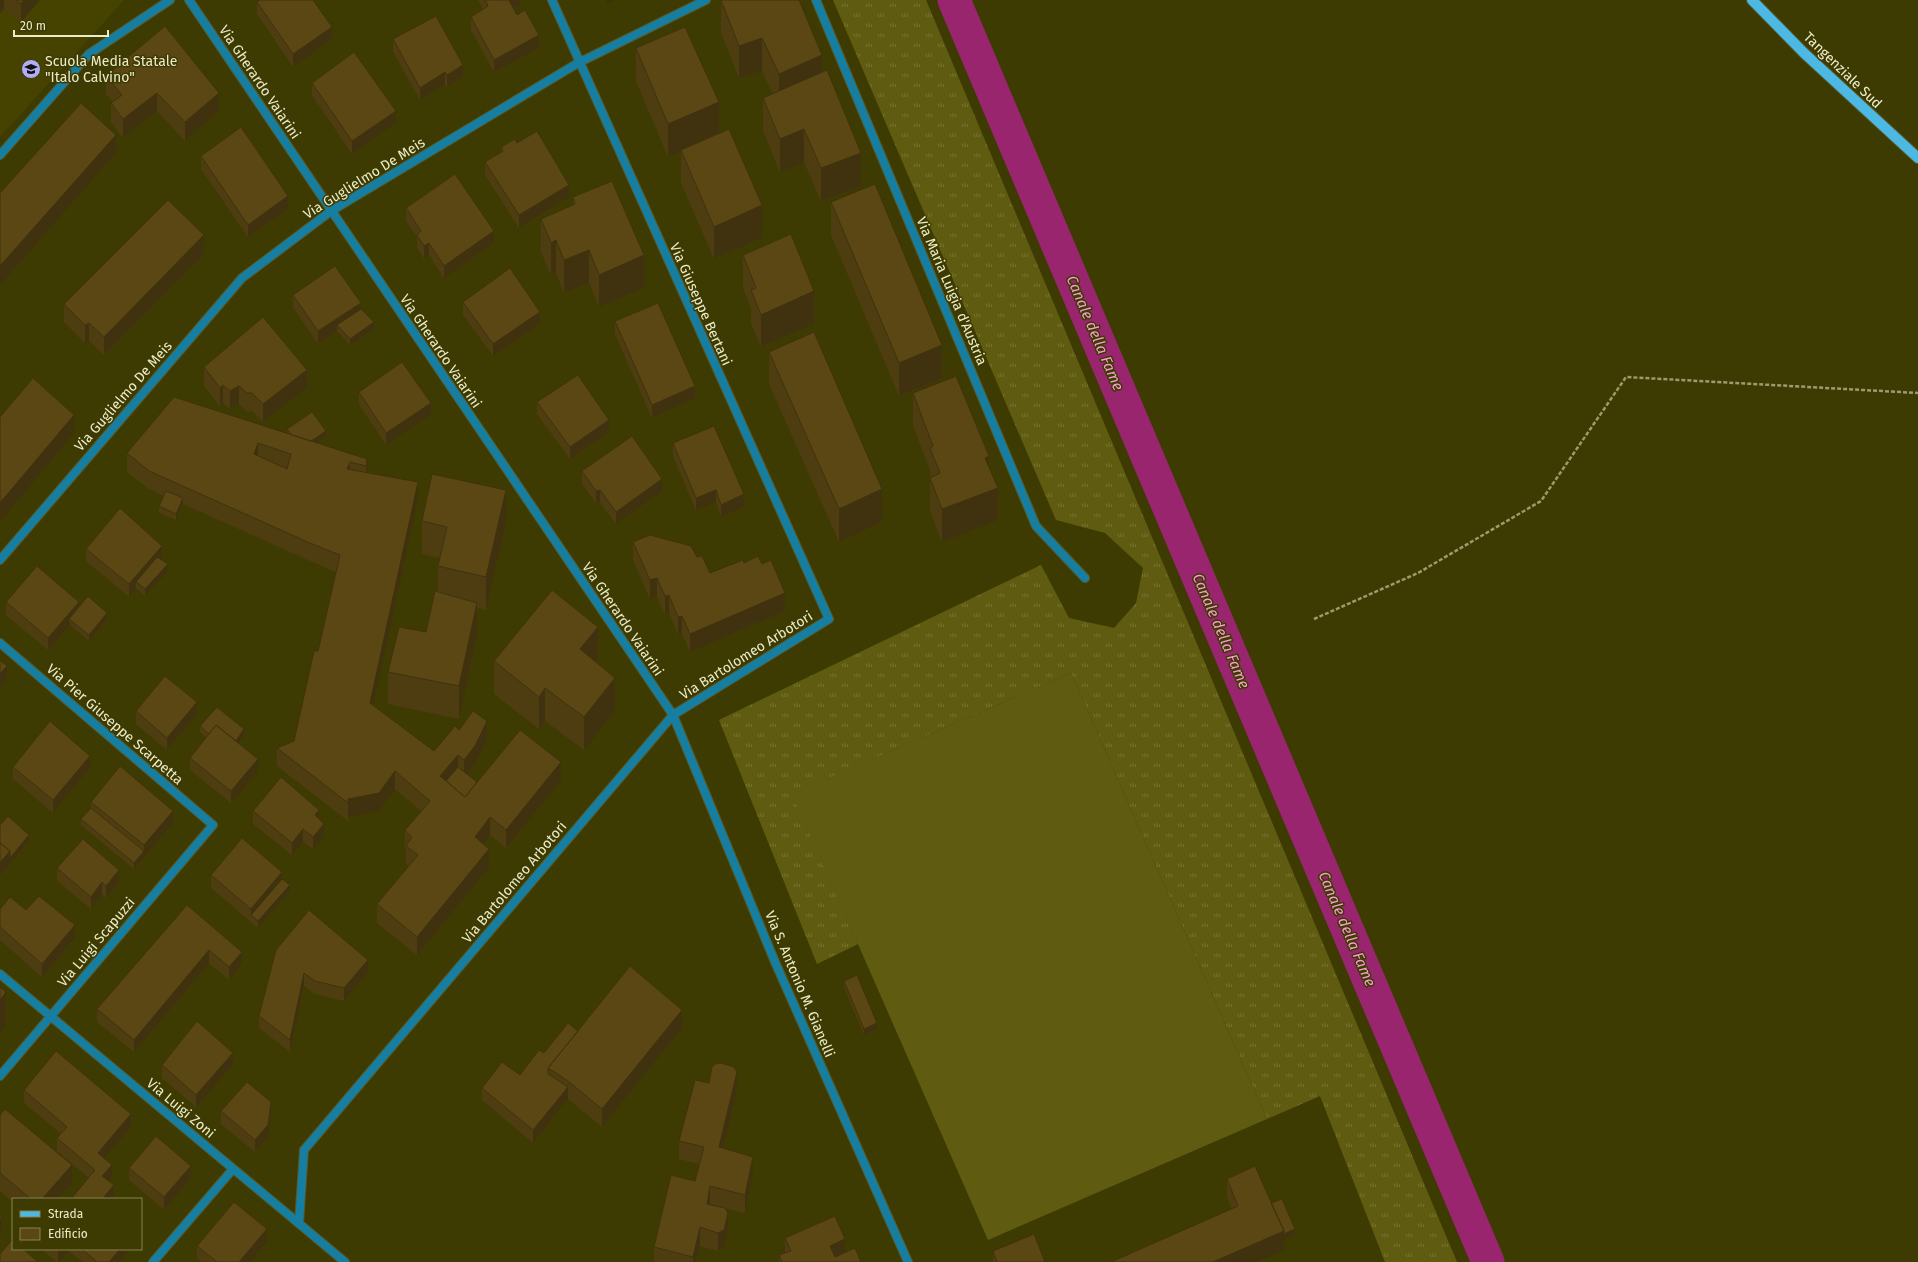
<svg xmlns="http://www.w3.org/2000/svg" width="1918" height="1262" font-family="'Fira Sans',sans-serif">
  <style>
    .built { fill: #464300 }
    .grass { fill: url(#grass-tufts) }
    .pitch { fill: #5f5c11 }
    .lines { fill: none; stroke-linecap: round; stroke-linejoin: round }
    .canal { stroke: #98256d; stroke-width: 33 }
    .street-casing { stroke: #5a5722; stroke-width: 10 }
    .primary-casing { stroke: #5a5722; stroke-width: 12 }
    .path { stroke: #9d9b6e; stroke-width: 2.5; stroke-dasharray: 4 2; stroke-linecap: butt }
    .street { stroke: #157ea1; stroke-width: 8 }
    .primary { stroke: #4cb9e4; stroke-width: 10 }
    .wall { fill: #4e3d11 }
    .shaded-wall { fill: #40320e }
    .building { fill: #5b4714; stroke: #40320e; fill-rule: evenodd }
    .labels { text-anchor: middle; stroke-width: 3; stroke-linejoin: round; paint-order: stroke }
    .poi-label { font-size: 14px; fill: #ececc9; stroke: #3e3b02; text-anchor: start }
    .street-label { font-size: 14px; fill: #ececc9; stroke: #3e3b02 }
    .water-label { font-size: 15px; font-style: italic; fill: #f69ecc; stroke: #3e3b02 }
  </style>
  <defs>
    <pattern id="grass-tufts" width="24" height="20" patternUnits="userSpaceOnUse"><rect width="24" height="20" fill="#5f5c11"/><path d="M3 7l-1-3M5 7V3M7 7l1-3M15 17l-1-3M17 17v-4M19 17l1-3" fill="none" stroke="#767432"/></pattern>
  </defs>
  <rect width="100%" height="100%" fill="#3e3b02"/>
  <!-- built -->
  <path class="built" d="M0,0H124L0,137Z"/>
  <!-- grass -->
  <path class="grass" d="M833,0H926L1457,1262H1385L1320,1096L1267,1119L1071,673L793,794L858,944L817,964L719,720L1041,565L1069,618L1114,628L1136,603L1143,568L1105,533L1056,520Z"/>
  <!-- pitch -->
  <path class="pitch" d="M1071,673L1267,1119L988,1240L792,794Z"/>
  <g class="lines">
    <!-- canal -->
    <path class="canal" d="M954,0L1488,1262"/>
    <!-- street casing -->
    <g class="street-casing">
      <path id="street" d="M189,0L673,715L775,962L908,1262
        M816,0L1036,526L1085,578
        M0,155L89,54L170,0
        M0,560L242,278L331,211L578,63L706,0
        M0,643L213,825L0,1076
        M0,974L345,1262
        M299,1223L304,1150L673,715L829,619L552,0
        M153,1262L233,1169"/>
    </g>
    <!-- primary casing -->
    <g class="primary-casing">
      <path id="primary" d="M1752,0L1804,53L1918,158"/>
    </g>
    <!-- path -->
    <path class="path" d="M1314,619L1418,573L1541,501L1626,377L1918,393"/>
    <!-- street -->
    <use href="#street" class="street"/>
    <!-- primary -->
    <use href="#primary" class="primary"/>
  </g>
  <!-- wall -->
  <path class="wall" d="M0,0H40L21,22L4,9Z
    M478,0H520V5L513,8L517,15L539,48L494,72L471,30V17L483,9Z
    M721,0L822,73L861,186L821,201L804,162L780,172L763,131V98L773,94L762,71L739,78L721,33Z
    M257,2L332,39L293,67L257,14Z
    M393,39L463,77L447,87L445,85L420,100L393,52Z
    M636,48L719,133L762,238L714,259L681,183V151L668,157L636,81Z
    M106,76L219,111L185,141L157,111L123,138L111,122V103L113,102L106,94Z
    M312,83L396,123L352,154L312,95Z
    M517,143L569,197L519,228L485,175V162L501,153V147Z
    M201,156L288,209L248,237L201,169Z
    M573,197L644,288L599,307L589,283L564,293L556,273L551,276L541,252V219L573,205Z
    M831,202L942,378L899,396L831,235Z
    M406,208L494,243L444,278L429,255L424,259L417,247V237L406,221Z
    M204,254L104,355L89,341L85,343L64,322V304Z
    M743,255L814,324L761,347L751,323V308L743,288Z
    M293,295L361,309L374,329L350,345L337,331L318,344L293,307Z
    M463,302L540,324L493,356L463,315Z
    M615,321L695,398L652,418L615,334Z
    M769,352L882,522L839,542L769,384Z
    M204,367L307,388L263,422L252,411L247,412L239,404L230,409L223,403L220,406L204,386Z
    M359,392L431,415L386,445L359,404Z
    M913,393L989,467L998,520L942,542L930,511V470L913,426Z
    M537,402L609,432L570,459L537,414Z
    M287,429L326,437L318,443L367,459V472L418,500L373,705L434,751L459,730L487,740L475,764L467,774L477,782L561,781L506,848L490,835L483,844L489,868L417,955L377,923V904L409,866L406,864V849L405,848V830L421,811L395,789L379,811L348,817V821L277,766V748L294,741L318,651L336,572L310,561L183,504L176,520L159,513V506L164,496L149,489L127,472V453L287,433Z
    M673,443L744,507L721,517L716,502L696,511L673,456Z
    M582,471L662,491L616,524L600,502L596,503L582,484Z
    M422,521L506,523L486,610L477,608V635L459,719L388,704V672L426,632L438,592V566L440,558L422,554Z
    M633,542L697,557L710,573L744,563L762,564L785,611L690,652L682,634L678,635L669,613L665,615L657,597L650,599L633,560Z
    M86,549L162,558L161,560L168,571L145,596L136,588L129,597L86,561Z
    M6,602L79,608L107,619L89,641L70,625L48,650L6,615Z
    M598,660L596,662L615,711L584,750L545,721L539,729L494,694V661Z
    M136,711L197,714L167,750L136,724Z
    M200,726L244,735L238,743L258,772L231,803L190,770V758L206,738L200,732Z
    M13,767L90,768L53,813L13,779Z
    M91,802L173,823L134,869L81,825V819L91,808Z
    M253,811L319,819L324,836L313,849L303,842L292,855L253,824Z
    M57,868L119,882L106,898L102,895L91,909L57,881Z
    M211,875L282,879L290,891L258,928L211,888Z
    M187,905L242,964L229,980L209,963L134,1052L97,1022V1009Z
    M0,909L26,910L75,938L42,977L0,940Z
    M276,950L368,972L344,1001L315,994L304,986L290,1052L259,1028V1016Z
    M844,981L877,1029L864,1035L844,987Z
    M682,1028L602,1127L568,1099L533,1143L482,1100V1088L520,1075L544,1053L578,1031Z
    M162,1065H233L196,1107L162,1078Z
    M24,1090L131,1127L104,1158L112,1177L108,1181L114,1197L112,1199H71L89,1178L57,1151V1138L61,1134L24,1103Z
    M737,1090L723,1148L753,1176L745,1213L725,1208L728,1232L724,1248L718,1251L700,1246L696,1262H654V1247L695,1181L699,1164L679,1159V1141Z
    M221,1111L271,1115L268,1137L255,1152L221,1124Z
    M0,1115L72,1183L58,1199H13V1202L0,1191Z
    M129,1168L191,1178L164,1210L129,1180Z
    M1227,1179L1271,1203L1295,1235L1284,1240V1250L1232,1209L1227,1197Z
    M785,1238L845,1252L861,1262H779V1255L785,1253Z
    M267,1242L250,1262H202L197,1258V1246Z
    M41,1249H130L120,1262H83L69,1251L59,1262H57Z
    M993,1251L1045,1262H993Z"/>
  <!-- shaded-wall -->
  <path class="shaded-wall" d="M0,0H4V9L0,13Z
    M24,0H40L21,22V4Z
    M508,0H520V5L508,11Z
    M606,0H615L606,4Z
    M332,27V39L293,67V54Z
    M539,35V48L494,72V60Z
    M762,38V71L739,78V46Z
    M822,55V88L779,106V74Z
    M463,65V77L447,87V75Z
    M445,72V85L420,100V88Z
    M157,93V111L123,138V119Z
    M219,93V111L185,141V122Z
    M719,102V135L668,157V124Z
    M396,111V123L352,154V141Z
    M804,129V162L780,172V139Z
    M116,135V153L0,285V266Z
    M861,153V186L821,201V168Z
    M569,185V197L519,228V215Z
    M288,196V209L248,237V225Z
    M762,205V238L714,259V227Z
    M494,231V243L444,278V266Z
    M204,235V254L104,355V337Z
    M556,240V273L551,276V243Z
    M429,243V255L424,259V246Z
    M589,250V283L564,293V260Z
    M644,255V288L599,307V275Z
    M814,291V324L761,347V315Z
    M361,303V315L337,325V331L318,344V331Z
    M540,312V324L493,356V344Z
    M374,322V329L350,345V339Z
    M89,323V341L85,343V325Z
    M942,345V378L899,396V363Z
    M307,370V388L263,422V404Z
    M223,385V403L220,406V388Z
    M239,386V404L230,409V391Z
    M695,386V398L652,418V405Z
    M431,403V415L386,445V433Z
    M74,415V433L0,522V503Z
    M609,420V432L570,459V447Z
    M326,431V437L309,449V443Z
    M258,443V462L254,454Z
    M989,456V489L985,458Z
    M367,459V477L366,485V466Z
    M350,462V481L347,469Z
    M662,479V491L616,524V512Z
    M418,482V500L370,721V703Z
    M998,488V520L942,542V509Z
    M882,489V522L839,542V509Z
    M506,490V523L486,610V577Z
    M600,490V502L596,503V491Z
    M716,490V502L696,511V498Z
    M744,494V507L721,517V505Z
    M183,498V504L176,520V514Z
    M162,546V558L139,585L136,582V588L129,597V584Z
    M168,564V571L145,596V589Z
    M657,578V597L650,599V580Z
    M785,593V611L690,652V634Z
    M669,595V613L665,615V596Z
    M79,602V615L69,619L70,625L48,650V638Z
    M477,603V635L459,719V686Z
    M107,613V619L89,641V635Z
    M682,616V634L678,635V617Z
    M598,627V660L580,682V649Z
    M7,666V679L0,687V674Z
    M615,678V711L584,750V717Z
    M545,688V721L539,729V697Z
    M197,702V714L167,750V738Z
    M487,721V740L475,764L464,778V760Z
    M244,729V735L233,751V745Z
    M458,755V773L443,791L440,776Z
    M90,756V768L53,813V800Z
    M258,759V772L231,803V791Z
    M561,762V781L506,848V830Z
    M395,771V789L379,811L348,817V821V799Z
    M319,810V823L315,815Z
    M173,811V823L134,869V863L144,851V845Z
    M490,817V835L475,855V837Z
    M324,824V836L313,849V837Z
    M303,829V842L292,855V843Z
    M29,835V841L0,875V863L10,851Z
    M489,849V868L417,955V937Z
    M119,870V882L106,898V886Z
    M282,872V885L251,915V922V909Z
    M102,882V895L91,909V897Z
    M290,885V891L258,928V921Z
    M75,925V938L42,977V964Z
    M209,950V963L134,1052V1040Z
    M242,952V964L229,980V967Z
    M368,960V972L344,1001V988Z
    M304,973V986L290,1052V1040Z
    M6,992V1025L0,1033V1000Z
    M682,1010V1028L602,1127V1109Z
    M877,1023V1029L864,1035V1029Z
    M233,1053V1065L196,1107V1095Z
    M737,1072V1090L719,1165V1147Z
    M568,1087V1099L533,1143V1130Z
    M271,1102V1115L268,1137L255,1152V1140Z
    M131,1114V1127L98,1166V1153Z
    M753,1157V1176L745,1213V1195Z
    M72,1165V1183L58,1199H42Z
    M112,1165V1177L102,1188V1176Z
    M191,1166V1178L164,1210V1197Z
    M114,1185V1197L112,1199H104V1197Z
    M710,1186V1205L707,1204Z
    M728,1213V1232L724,1248L718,1251V1233Z
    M2,1217V1229L0,1232V1220Z
    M700,1227V1246L696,1262H693V1257Z
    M267,1229V1242L250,1262H239Z
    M1295,1229V1235L1284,1240V1250L1256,1262H1213L1284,1231Z
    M845,1239V1262H830V1246Z
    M60,1249H69V1251L59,1262H58V1251Z
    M120,1249H130L120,1262H109Z"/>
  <!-- building -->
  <path class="building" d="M16,0H24L21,4Z
    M260,0H313L332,27L293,54L257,2Z
    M485,0H509L517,15L525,10L539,35L494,60L471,17L488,6Z
    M721,0H799L822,55L779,74L762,38L739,46Z
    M436,16L463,65L447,75L445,72L420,88L393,39Z
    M165,26L219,93L185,122L157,93L123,119L111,103L122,95L106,76Z
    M685,27L719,102L668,124L636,48Z
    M354,52L396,111L352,141L312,83Z
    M827,70L861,153L821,168L804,129L780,139L763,98Z
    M81,103L116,135L0,266V193Z
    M241,127L288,196L248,225L201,156Z
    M729,129L762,205L714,227L681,150Z
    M537,131L569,185L519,215L485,162L503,151L501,147L515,139L517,143Z
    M455,174L494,231L444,266L429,243L424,246L417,235L421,231L406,208Z
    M612,181L644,255L599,275L589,250L564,260L556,240L551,243L541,219L575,204L573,197Z
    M875,184L942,345L899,363L831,202Z
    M168,200L204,235L104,337L89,323L85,325L64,304Z
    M791,234L814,291L761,315L751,290L756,288L743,255Z
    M335,266L361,303L318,331L293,295Z
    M510,268L540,312L493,344L463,302Z
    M658,303L695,386L652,405L615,321Z
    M361,309L374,322L350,339L337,325Z
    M263,317L307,370L263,404L252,393H247L239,386L230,391L223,385L220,388L204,367Z
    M814,332L882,489L839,509L769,352Z
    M402,362L431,403L386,433L359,392Z
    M578,375L609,420L570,447L537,402Z
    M956,376L989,456L985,458L998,488L942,509L930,478L940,473L930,448L933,446L913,393Z
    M33,378L74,415L0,503V417Z
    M174,397L367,459L366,466L350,462L347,469L418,482L370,703L434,751L455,726L459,730L473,711L487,721L475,746L464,760L458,755L440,776L465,797L520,730L561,762L506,830L490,817L475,837L489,849L417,937L377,904L418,855L406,846L412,837L405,830L430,801L395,771L379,793L348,799V803L277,748L294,741L314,651H318L340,555L310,543L149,471L127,453ZM258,443L291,454L287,469L254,454Z
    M312,412L326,431L311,441L292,435L287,429Z
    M714,426L744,494L721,505L716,490L696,498L673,443Z
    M632,436L662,479L616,512L600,490L596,491L582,471Z
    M432,474L506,490L486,577L438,566L447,527L422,521Z
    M166,491L183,498L176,514L159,506Z
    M120,508L162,546L129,584L86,549Z
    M650,535L691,546L697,557L702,556L710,573L743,560L744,563L758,556L762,564L771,560L785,593L690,634L682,616L678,617L669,595L665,596L657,578L650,580L633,542Z
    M157,557L168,564L145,589L136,582Z
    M37,566L79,602L48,638L6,602Z
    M552,590L598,627L580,649L615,678L584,717L545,688L539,697L494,661Z
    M435,591L477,603L459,686L388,672L399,627L426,632Z
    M88,596L107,613L89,635L69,619Z
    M0,660L7,666L0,674Z
    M165,676L197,702L167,738L136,711Z
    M217,707L244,729L236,741L216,725L209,734L200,726Z
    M50,721L90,756L53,800L13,767Z
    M216,725L258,759L231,791L190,758Z
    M120,766L173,811L144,845L91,802Z
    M458,767L477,782L465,797L446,781Z
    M281,777L319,810L315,815L324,824L313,837L303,829L292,843L253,811Z
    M91,808L144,851L134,863L81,819Z
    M8,816L29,835L10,858V851L0,843V825Z
    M242,838L282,872L251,909L211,875Z
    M83,839L119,870L106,886L102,882L91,897L57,868Z
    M0,843L10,851L0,863Z
    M282,879L290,885L258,921L251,915Z
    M39,896L75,925L42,964L0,927V909L10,897L26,910Z
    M187,905L242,952L229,967L209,950L134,1040L97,1009Z
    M309,910L368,960L344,988L315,981L304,973L290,1040L259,1016L276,950Z
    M630,966L682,1010L602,1109L568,1081L548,1068Z
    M857,975L877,1023L864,1029L844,981Z
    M0,987L6,992L0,1000Z
    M197,1021L233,1053L196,1095L162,1065Z
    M568,1023L578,1031L548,1068V1074L568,1087L533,1130L482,1088L502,1062L520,1075L539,1050L544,1053Z
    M56,1051L131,1114L98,1153L112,1165L102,1176L114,1185L104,1197L106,1199H71L95,1170L57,1138L67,1127L24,1090Z
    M721,1063L734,1067L737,1072L719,1147L753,1157L745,1195L710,1186L707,1204L725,1208L728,1213L724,1230L718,1233L700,1227L693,1257L654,1247L671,1175L695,1181L704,1147L679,1141L695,1080L709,1083L712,1067L715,1064Z
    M247,1082L271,1102L268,1125L255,1140L221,1111Z
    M5,1109L72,1165L42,1199H31L0,1173V1115Z
    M156,1136L191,1166L164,1197L129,1168Z
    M1255,1166L1284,1231L1213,1262H1111L1238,1206L1227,1179Z
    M1282,1199L1295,1229L1284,1234V1231L1271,1203Z
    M234,1202L267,1229L239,1262H217L197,1246Z
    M0,1215L2,1217L0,1220Z
    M835,1216L845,1239L830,1246L835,1257L855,1248L861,1262H782L779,1255L791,1251L785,1238Z
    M1034,1234L1045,1262H997L993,1251Z
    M12,1240L13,1241V1249H23L38,1262H0V1254Z
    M82,1249H120L109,1262H97Z"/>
  <!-- icons -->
  <defs>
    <g id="school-disc" transform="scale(1)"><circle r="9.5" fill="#b3adf9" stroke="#3e3b02"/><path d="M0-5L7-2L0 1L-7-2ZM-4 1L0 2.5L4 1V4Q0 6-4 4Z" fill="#111"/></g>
  </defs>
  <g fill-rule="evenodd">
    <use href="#school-disc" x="31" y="69"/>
  </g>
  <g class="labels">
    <!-- poi labels -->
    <g class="poi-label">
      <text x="45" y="66">Scuola Media Statale<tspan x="45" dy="16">"Italo Calvino"</tspan></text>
    </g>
    <!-- street labels -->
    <g class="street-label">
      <text transform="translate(1843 70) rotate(44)" y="5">Tangenziale Sud</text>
      <text transform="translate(260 82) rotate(56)" y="5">Via Gherardo Vaiarini</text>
      <text transform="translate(364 178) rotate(-32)" y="5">Via Guglielmo De Meis</text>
      <text transform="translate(952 291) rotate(67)" y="5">Via Maria Luigia d'Austria</text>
      <text transform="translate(701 304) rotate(66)" y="5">Via Giuseppe Bertani</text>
      <text transform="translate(441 351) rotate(56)" y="5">Via Gherardo Vaiarini</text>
      <text transform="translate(123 396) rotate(-49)" y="5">Via Guglielmo De Meis</text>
      <text transform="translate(623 619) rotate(56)" y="5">Via Gherardo Vaiarini</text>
      <text transform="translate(746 655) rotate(-32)" y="5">Via Bartolomeo Arbotori</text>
      <text transform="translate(115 724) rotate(41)" y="5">Via Pier Giuseppe Scarpetta</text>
      <text transform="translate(514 882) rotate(-50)" y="5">Via Bartolomeo Arbotori</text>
      <text transform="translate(96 942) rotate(-50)" y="5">Via Luigi Scapuzzi</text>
      <text transform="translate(800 984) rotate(67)" y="5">Via S. Antonio M. Gianelli</text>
      <text transform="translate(181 1108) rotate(40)" y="5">Via Luigi Zoni</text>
    </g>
    <!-- water labels -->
    <g class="water-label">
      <text transform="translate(1095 333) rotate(67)" y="5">Canale della Fame</text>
      <text transform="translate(1221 631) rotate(67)" y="5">Canale della Fame</text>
      <text transform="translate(1347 929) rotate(67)" y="5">Canale della Fame</text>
    </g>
  </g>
  <!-- legend -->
  <rect x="12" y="1198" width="130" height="52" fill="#3e3b02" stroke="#848252"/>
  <rect x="20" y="1211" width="20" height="6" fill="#4cb9e4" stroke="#848252"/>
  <text x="48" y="1218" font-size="12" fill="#ececc9">Strada</text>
  <rect x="20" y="1228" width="20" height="12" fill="#5b4714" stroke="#848252"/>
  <text x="48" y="1238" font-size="12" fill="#ececc9">Edificio</text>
  <!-- scale -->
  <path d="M14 30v6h94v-6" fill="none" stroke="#ececc9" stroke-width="2"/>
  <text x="20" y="30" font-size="12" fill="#ececc9" stroke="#3e3b02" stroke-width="3" paint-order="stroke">20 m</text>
</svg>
